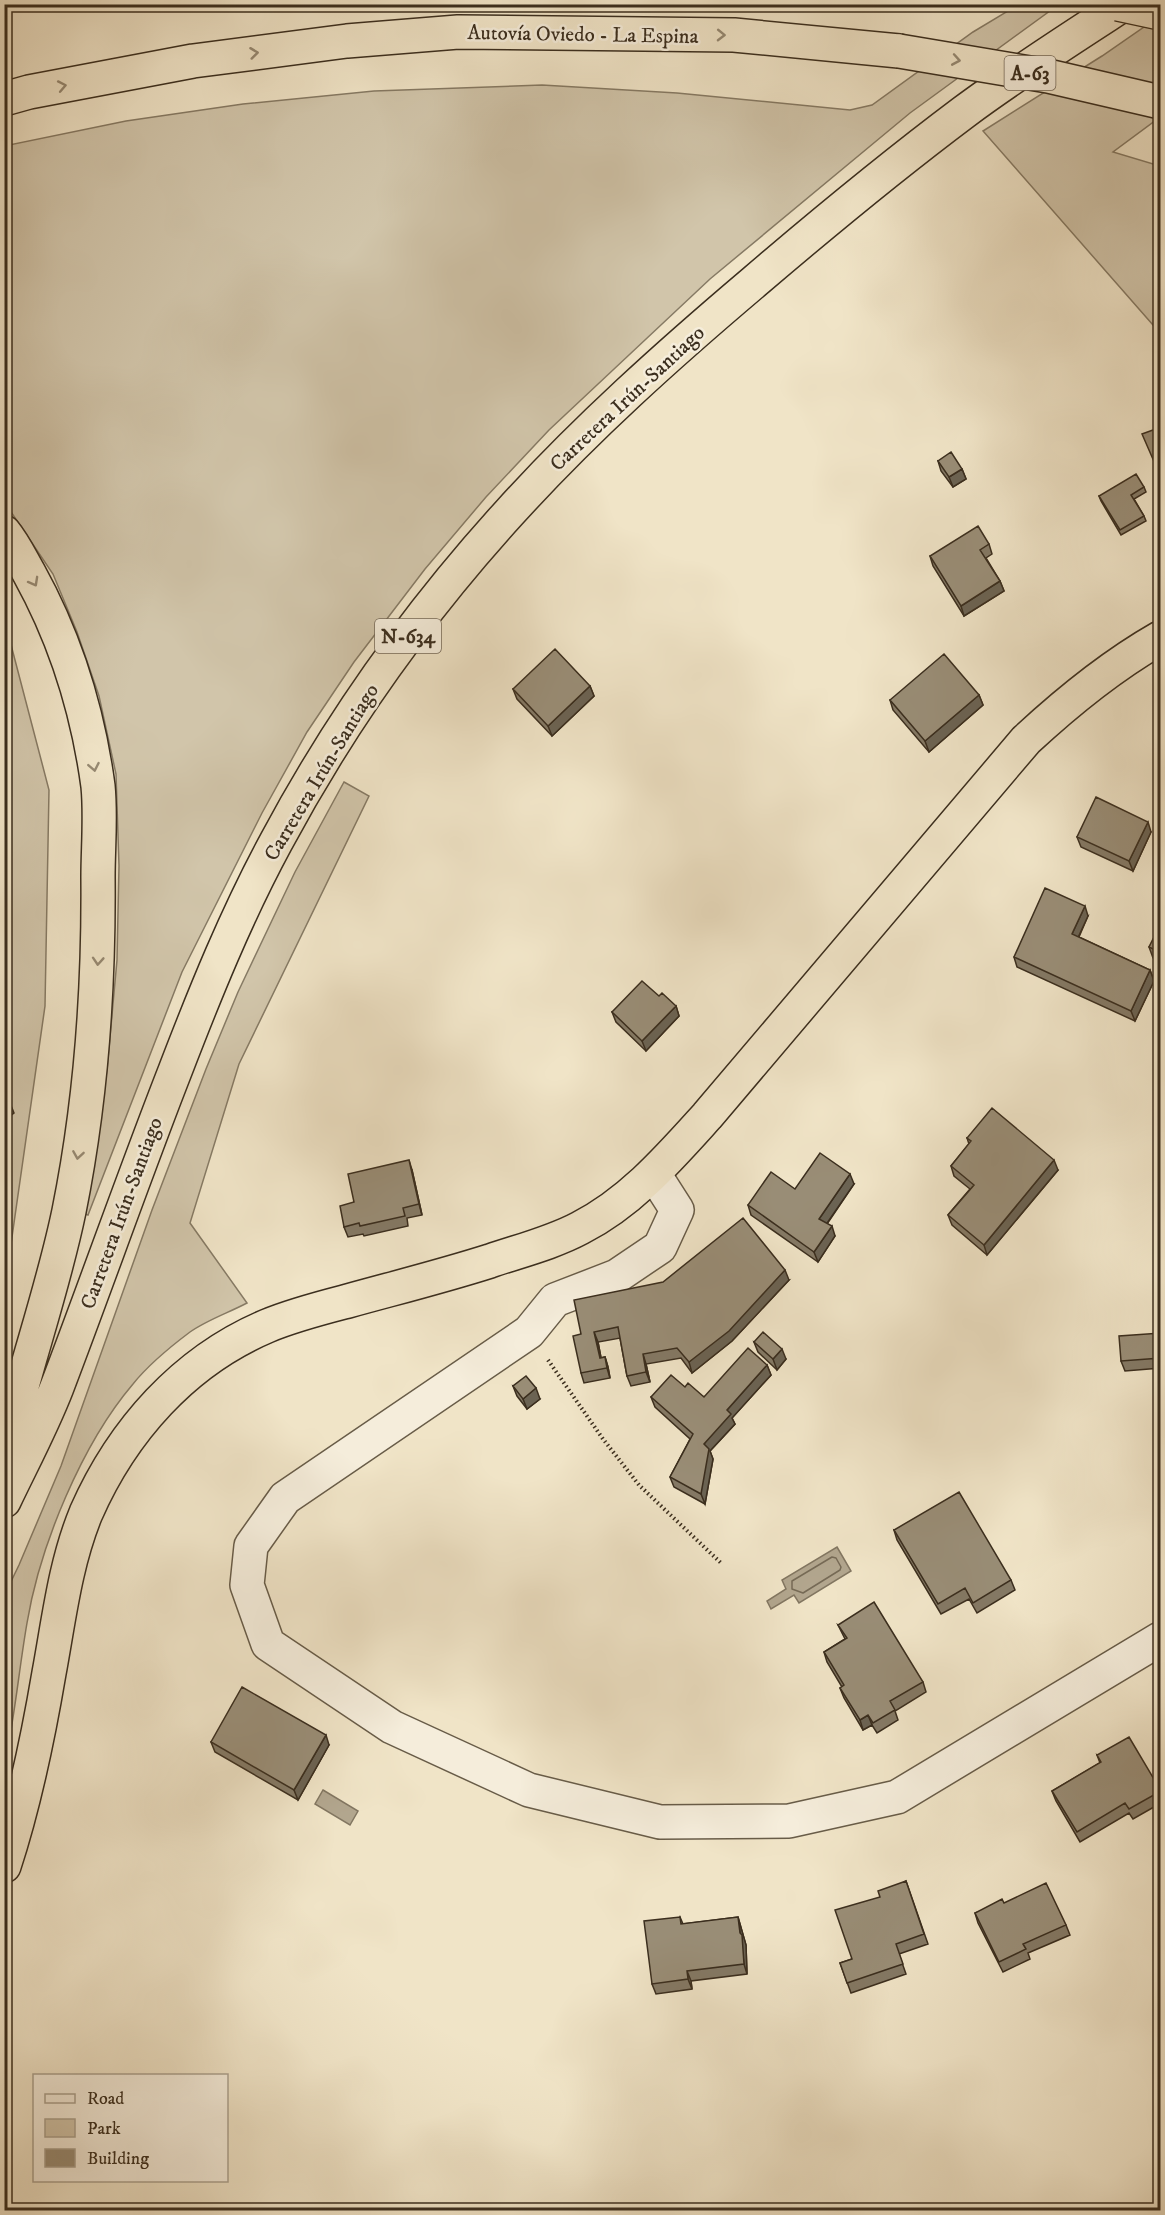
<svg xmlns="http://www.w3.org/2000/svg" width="1165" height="2215" font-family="'IM FELL DW Pica',serif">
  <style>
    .green { fill: #d1c5aa; stroke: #867a64; stroke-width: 1.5 }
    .water { fill: #b2a68e; stroke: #827661; stroke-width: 1.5 }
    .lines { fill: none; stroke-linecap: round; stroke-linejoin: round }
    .shore { stroke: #766a56; stroke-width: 1.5 }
    .minor-casing { stroke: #685c48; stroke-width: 36 }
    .highway-casing { stroke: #3b2e1e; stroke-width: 36 }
    .path { stroke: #3b2e1e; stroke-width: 4; stroke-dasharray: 1.5 3; stroke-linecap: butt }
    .minor { stroke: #f5eddb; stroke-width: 33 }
    .highway { stroke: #f0e4c7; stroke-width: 33 }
    .highway-bridge-casing { stroke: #3b2e1e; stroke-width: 36; stroke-linecap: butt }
    .highway-bridge { stroke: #f0e4c7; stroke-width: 33 }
    .wall { fill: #847965; stroke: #3b2e1e; stroke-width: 1.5 }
    .shaded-wall { fill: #6b6353; stroke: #3b2e1e; stroke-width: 1.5 }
    .building { fill: #998d76; stroke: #3b2e1e; stroke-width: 1.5 }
    .oneway { stroke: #968972 }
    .labels { text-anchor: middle; stroke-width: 5; stroke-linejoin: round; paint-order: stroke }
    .shield { fill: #f5eddb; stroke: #736757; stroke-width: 1.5 }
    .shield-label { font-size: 20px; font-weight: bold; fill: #3b2e1e }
    .street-label { font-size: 21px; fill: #3b2e1e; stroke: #f5eddb }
  </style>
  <rect width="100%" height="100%" fill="#f0e4c7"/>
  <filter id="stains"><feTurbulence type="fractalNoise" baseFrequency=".00333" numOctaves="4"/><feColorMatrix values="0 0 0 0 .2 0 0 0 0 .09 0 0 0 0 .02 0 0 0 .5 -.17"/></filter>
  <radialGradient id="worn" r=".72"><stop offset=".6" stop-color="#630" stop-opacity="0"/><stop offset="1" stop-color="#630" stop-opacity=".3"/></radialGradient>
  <!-- green -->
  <path class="green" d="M1018,5H1058L910,113L710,279L549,430L486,497L425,569L354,662L307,732L262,813L182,972L88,1215L82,1213L94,1156L107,1070L117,960L119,866L116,774L99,696L77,632L53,574L5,503L4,146L126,121L243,104L374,91L542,85L677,93L850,110L872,105L973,32Z
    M1160,16V117L1113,152L1160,166V333L983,131L1102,56Z
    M4,618L49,790L45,1006L11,1244L5,1250Z
    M344,782L369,796L239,1064L190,1223L247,1303C228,1313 207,1320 190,1332C170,1347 149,1364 133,1384C82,1444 40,1545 27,1623C19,1669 15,1716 5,1762V1594L19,1565L61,1466L152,1210L206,1069L238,992L295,872Z"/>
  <!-- water -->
  <path class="water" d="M837,1547L851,1571L799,1603L794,1595L771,1609L767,1601L786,1589L782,1580Z
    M323,1790L358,1811L350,1825L315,1804Z"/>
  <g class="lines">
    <!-- shore -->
    <path class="shore" d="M832,1557L836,1558L841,1567L840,1570L803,1593L792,1589V1581Z"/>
    <!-- minor casing -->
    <g class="minor-casing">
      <path id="minor" d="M654,1174L677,1210L660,1247L617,1276L555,1300L529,1332L285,1498L251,1546L247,1585L268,1644L392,1727L529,1790L660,1822L789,1821L897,1797L1160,1639"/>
    </g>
    <!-- highway casing -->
    <g class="highway-casing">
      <path id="highway" d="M4,99L29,92L193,61L347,41L458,32L734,35L899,51
        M4,532C14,544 21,559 29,573C65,638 88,712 98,786C101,816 98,848 98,877C99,989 91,1102 69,1211C52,1294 22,1374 4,1457
        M4,1501C22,1463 42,1426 57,1387C97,1282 134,1176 175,1071C205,993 236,916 276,842C339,724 419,612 509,513C584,430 669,354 754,282C823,223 892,166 964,112C1015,74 1070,39 1124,4
        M4,1866C25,1802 38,1738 49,1673C59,1619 65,1564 86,1513C122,1431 184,1361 267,1326C293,1315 321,1308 348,1301C395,1288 443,1276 490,1261C519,1251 552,1243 580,1228C631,1202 669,1158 707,1116L1026,740C1068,701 1111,666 1160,638"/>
    </g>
    <!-- path -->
    <path class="path" d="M548,1360L603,1439L639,1485L721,1563"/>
    <!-- minor -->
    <use href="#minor" class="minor"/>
    <!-- highway -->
    <use href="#highway" class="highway"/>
    <!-- highway-bridge casing -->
    <g class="highway-bridge-casing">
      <path id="highway-bridge" d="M1118,4L1160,13
        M899,51L1048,76L1160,102"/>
    </g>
    <!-- highway-bridge -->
    <use href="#highway-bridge" class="highway-bridge"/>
  </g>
  <!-- wall -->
  <path class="wall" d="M938,461L962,469L966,479L953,487L941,471Z
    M1144,487L1146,492L1134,499L1144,516L1146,521L1121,535L1101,501L1099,496Z
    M989,544L992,554L986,558L1000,581L1004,591L964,616L933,566L930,556Z
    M590,686L594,696L552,736L517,699L513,689Z
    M979,695L983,705L929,752L893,710L890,700Z
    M1151,832L1133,871L1081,847L1077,837Z
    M1088,916L1079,937L1150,970L1154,981L1135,1021L1017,967L1014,957Z
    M1161,933V961L1153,958L1149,947Z
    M676,1006L679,1016L646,1051L616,1022L612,1012Z
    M967,1138L1058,1170L987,1255L952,1225L948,1215L970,1189L954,1176L951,1166L969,1144Z
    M412,1170L422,1215L407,1218L408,1226L364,1236L363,1234L348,1237L344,1227L354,1202Z
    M854,1184L827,1224L835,1236L818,1262L751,1215L748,1205L795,1189Z
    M789,1280L732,1341L692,1373L681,1358L646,1364L650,1382L631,1386L627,1376L620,1338L598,1342L601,1358L605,1357L608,1367L610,1378L584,1383L581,1373V1334Z
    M1161,1333V1368L1125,1371L1121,1361Z
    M754,1342L786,1359L777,1370L758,1352Z
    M767,1365L771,1375L732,1418L735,1424L710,1451L713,1459L705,1504L674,1487L670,1477L690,1439L655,1407L651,1397L685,1387L704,1397Z
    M513,1386L540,1399L527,1409L517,1396Z
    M894,1530L1011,1580L1015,1590L977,1613L969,1599L941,1614L897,1540Z
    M838,1625L923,1682L926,1692L895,1711L898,1720L877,1733L872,1725L863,1730L844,1698L840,1688L842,1687L827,1662L824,1652L845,1639Z
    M211,1742L329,1745L298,1800L215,1752Z
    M1097,1755L1161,1790V1803L1133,1819L1129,1813L1080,1842L1056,1801L1052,1791L1100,1763Z
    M906,1881L928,1944L899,1954L906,1974L851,1993L840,1963L852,1959L880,1897Z
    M1004,1903L1066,1925L1070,1935L1028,1953L1030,1959L1003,1972L978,1923L975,1913Z
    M680,1917L683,1924L738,1917L746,1945L747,1974L691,1981L692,1989L656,1994L652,1984Z"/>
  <!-- shaded-wall -->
  <path class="shaded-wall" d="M962,469L966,479L953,487L949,477Z
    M1000,581L1004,591L964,616L961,606Z
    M590,686L594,696L552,736L548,726Z
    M979,695L983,705L929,752L925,741Z
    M1148,822L1151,832L1133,871L1129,861Z
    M1085,906L1088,916L1075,944L1072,934Z
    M1150,970L1154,981L1135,1021L1131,1011Z
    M676,1006L679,1016L646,1051L642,1041Z
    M10,1103L14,1113L4,1121V1108Z
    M409,1160L412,1170L422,1215L419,1204Z
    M1054,1160L1058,1170L987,1255L984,1245Z
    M850,1174L854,1184L823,1229L819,1219Z
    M832,1226L835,1236L818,1262L814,1252Z
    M785,1270L789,1280L732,1341L692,1373L689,1362Z
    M594,1332L598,1342L603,1368L600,1358Z
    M782,1349L786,1359L777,1370L773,1359Z
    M643,1354L646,1364L650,1382L646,1372Z
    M605,1357L608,1367L610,1378L607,1368Z
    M767,1365L771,1375L732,1418L735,1424L710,1451L713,1459L705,1504L701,1494L704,1444L727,1410Z
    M536,1388L540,1399L527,1409L523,1399Z
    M868,1715L872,1725L863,1730L860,1720Z
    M326,1735L329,1745L298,1800L294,1790Z
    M738,1917L746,1945L747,1974L744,1964Z
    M687,1971L691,1981L692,1989L688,1979Z"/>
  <!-- building -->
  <path class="building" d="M1161,427V472L1159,473L1142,434Z
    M951,452L962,469L949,477L938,461Z
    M1136,474L1144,487L1131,495L1144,516L1120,530L1099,496Z
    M978,526L989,544L980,550L1000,581L961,606L930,556Z
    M555,649L590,686L548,726L513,689Z
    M944,654L979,695L925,741L890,700Z
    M1096,797L1148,822L1129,861L1077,837Z
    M1045,888L1085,906L1072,934L1150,970L1131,1011L1014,957Z
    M1157,931L1161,933V953L1149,947Z
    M642,981L659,996L662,993L676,1006L642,1041L612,1012Z
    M4,1096L10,1103L4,1108Z
    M992,1108L1054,1160L984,1245L948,1215L974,1185L951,1166L971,1141L967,1138Z
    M820,1153L850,1174L819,1219L832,1226L814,1252L748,1205L771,1172L795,1189Z
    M409,1160L419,1204L403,1208L405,1216L360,1226L359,1223L344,1227L340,1206L354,1202L348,1174Z
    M743,1218L785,1270L729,1331L689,1362L677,1348L643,1354L646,1372L627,1376L618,1327L594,1332L600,1358L605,1357L607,1368L581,1373L573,1336L581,1334L574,1300L663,1282Z
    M763,1332L782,1349L773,1359L754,1342Z
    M1161,1333V1358L1121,1361L1119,1336Z
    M748,1348L767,1365L727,1410L731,1414L704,1444L709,1449L701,1494L670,1477L693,1434L651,1397L671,1375L685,1387L688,1383L704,1397Z
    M526,1376L536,1388L523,1399L513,1386Z
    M959,1492L1011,1580L973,1603L965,1588L938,1604L894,1530Z
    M874,1602L923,1682L890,1701L895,1710L873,1723L868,1715L860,1720L840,1688L844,1685L824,1652L847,1638L838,1625Z
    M242,1687L326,1735L294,1790L211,1742Z
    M1129,1737L1161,1791L1129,1809L1125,1803L1077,1832L1052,1791L1101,1762L1097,1755Z
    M906,1881L924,1934L896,1944L903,1964L847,1983L840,1963L852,1959L835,1910L880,1897L878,1891Z
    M1046,1883L1066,1925L1023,1944L1026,1949L999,1962L975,1913L1002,1899L1004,1903Z
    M680,1917L681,1924L738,1917L740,1933L742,1935L744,1964L687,1971L688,1979L652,1984L644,1921Z"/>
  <!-- one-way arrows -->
  <defs><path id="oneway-chevron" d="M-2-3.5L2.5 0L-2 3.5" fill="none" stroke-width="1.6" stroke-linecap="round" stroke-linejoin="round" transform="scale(1.5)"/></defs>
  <g class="oneway">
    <use href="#oneway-chevron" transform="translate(721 35) rotate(1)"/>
    <use href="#oneway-chevron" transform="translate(254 53) rotate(-7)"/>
    <use href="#oneway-chevron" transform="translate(956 60) rotate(10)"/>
    <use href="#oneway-chevron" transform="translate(62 86) rotate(-11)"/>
    <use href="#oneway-chevron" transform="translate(34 582) rotate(61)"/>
    <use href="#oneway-chevron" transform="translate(94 767) rotate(79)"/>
    <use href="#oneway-chevron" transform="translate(98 961) rotate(94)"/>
    <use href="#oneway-chevron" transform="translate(78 1155) rotate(99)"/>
  </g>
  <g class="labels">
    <!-- shield labels -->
    <g class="shield">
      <rect x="1004.5" y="56" width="51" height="34" rx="4.5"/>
      <rect x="375" y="619" width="66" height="34" rx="4.5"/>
    </g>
    <g class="shield-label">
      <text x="1030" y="80">A-63</text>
      <text x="408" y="643">N-634</text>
    </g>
    <!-- street labels -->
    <g class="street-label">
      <text transform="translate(583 34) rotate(1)" y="7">Autovía Oviedo - La Espina</text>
      <text transform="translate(627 398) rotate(-43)" y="7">Carretera Irún-Santiago</text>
      <text transform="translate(321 772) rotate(-59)" y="7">Carretera Irún-Santiago</text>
      <text transform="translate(121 1213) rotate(-70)" y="7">Carretera Irún-Santiago</text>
    </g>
  </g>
  <!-- margin -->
  <rect width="1165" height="2215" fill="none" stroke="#f0e4c7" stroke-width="24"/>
  <rect x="6" y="6" width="1153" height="2203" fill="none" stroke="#3b2e1e" stroke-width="3"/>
  <rect x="12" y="12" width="1141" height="2191" fill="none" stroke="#3b2e1e" stroke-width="1.5"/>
  <!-- legend -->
  <rect x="33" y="2074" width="195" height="108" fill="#f5eddb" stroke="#aba18f" stroke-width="1.5"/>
  <rect x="45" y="2094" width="30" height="9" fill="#f5eddb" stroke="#aba18f" stroke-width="1.5"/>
  <text x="87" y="2104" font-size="18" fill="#3b2e1e">Road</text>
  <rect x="45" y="2119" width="30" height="18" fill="#d1c5aa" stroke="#aba18f" stroke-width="1.5"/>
  <text x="87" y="2134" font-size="18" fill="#3b2e1e">Park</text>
  <rect x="45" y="2149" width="30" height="18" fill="#998d76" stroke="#aba18f" stroke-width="1.5"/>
  <text x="87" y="2164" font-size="18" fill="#3b2e1e">Building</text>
  <rect width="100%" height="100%" filter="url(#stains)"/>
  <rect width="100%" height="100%" fill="url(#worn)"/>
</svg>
